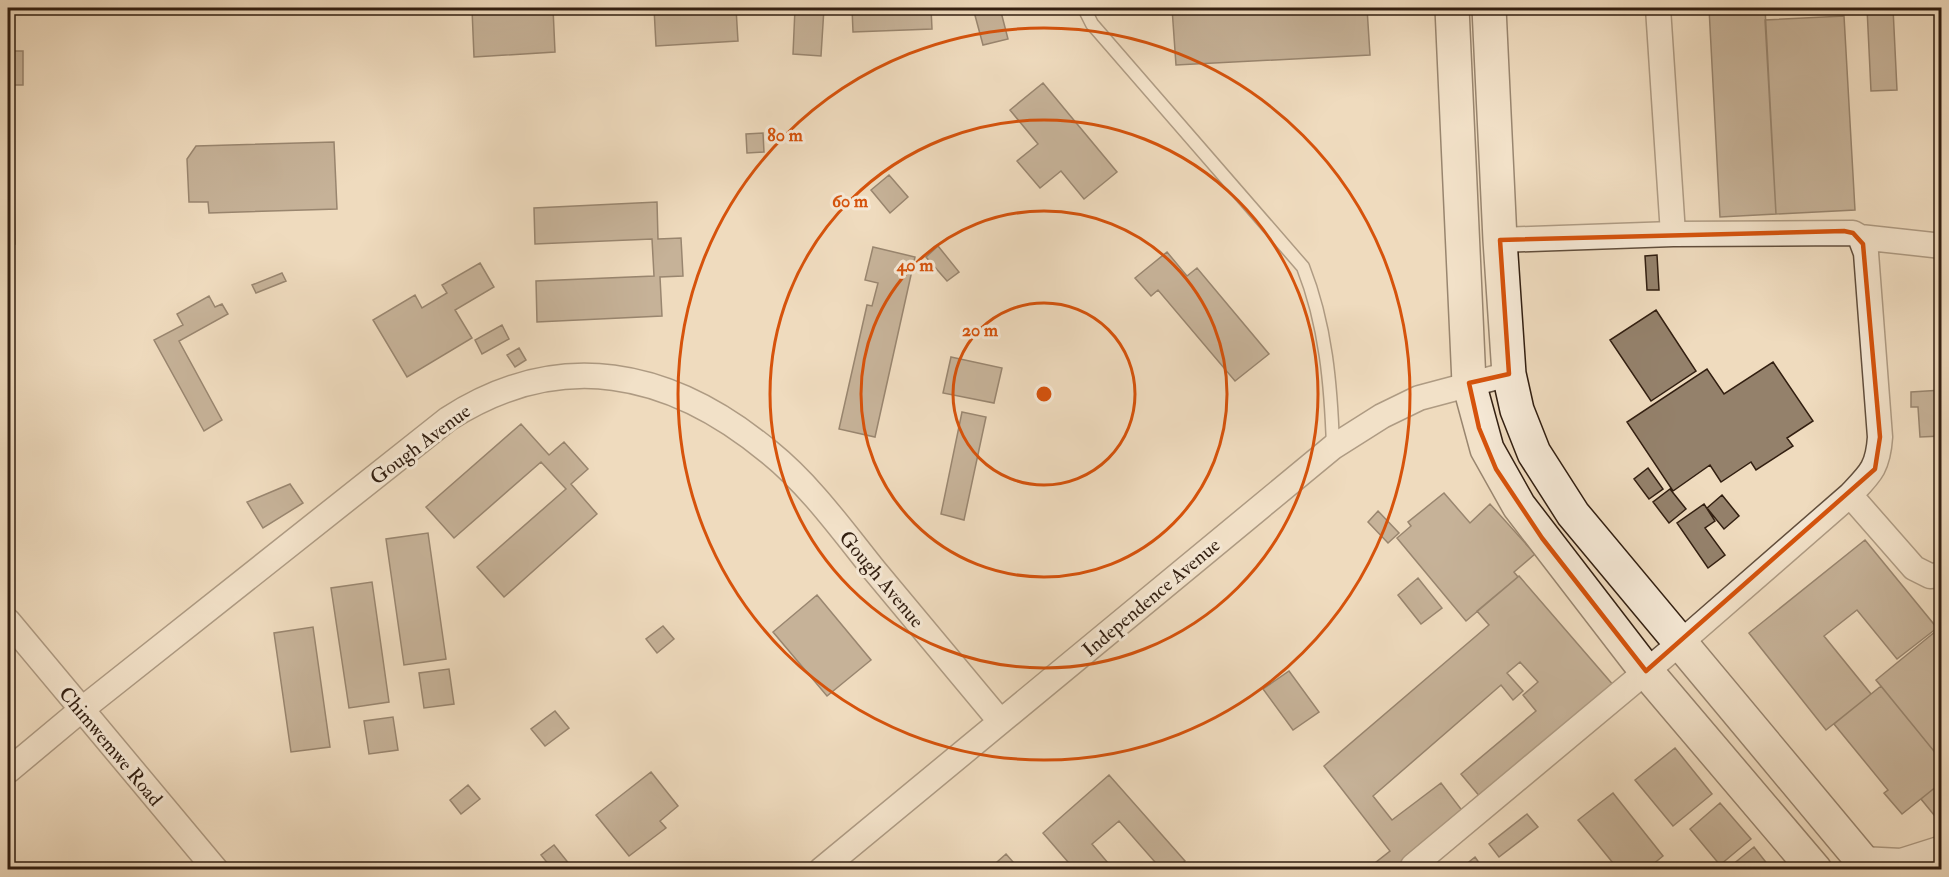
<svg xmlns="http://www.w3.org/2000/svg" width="1949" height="877" font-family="'IM FELL Double Pica',serif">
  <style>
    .building { fill: #94816b; stroke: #321f11; stroke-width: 1.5 }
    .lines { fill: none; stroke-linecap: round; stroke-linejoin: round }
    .service-casing { stroke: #614e3c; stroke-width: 15 }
    .minor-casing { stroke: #614e3c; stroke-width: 27 }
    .secondary-casing { stroke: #321f11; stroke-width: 36 }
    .service { stroke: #f5e8d5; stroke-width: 12 }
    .minor { stroke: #f5e8d5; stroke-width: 24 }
    .secondary { stroke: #f5e8d5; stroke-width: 33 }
    .marked { fill: none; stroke: #d6530c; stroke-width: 4.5; stroke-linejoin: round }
    .ring { fill: none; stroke: #d6530c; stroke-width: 3 }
    .labels { text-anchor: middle; stroke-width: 6; stroke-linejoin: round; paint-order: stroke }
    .street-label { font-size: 20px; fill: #321f11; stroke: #f5e8d5 }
    .centre { fill: #d6530c; stroke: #f5e8d5; stroke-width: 3 }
    .ring-label { font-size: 18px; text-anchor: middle; font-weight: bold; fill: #d6530c; stroke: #f5e8d5; stroke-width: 6; stroke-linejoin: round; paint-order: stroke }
  </style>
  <rect width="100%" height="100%" fill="#efdbbe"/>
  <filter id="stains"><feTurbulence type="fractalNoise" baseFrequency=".00333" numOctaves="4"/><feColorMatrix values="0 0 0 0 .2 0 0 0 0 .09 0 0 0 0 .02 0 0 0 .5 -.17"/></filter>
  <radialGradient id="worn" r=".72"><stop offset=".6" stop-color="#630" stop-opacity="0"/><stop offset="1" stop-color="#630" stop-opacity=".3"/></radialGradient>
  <!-- building -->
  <path class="building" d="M553,8L555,52L474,57L472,9Z
    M654,8H736L738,41L656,46Z
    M795,8H824L821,56L793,54Z
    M852,8H931L932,29L853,32Z
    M973,8H1000L1008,39L983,45Z
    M1172,8H1367L1370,55L1176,65Z
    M1709,8H1779H1765L1776,214L1720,217Z
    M1867,8H1893L1897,90L1871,91Z
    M1844,16L1855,210L1776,214L1765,20Z
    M8,51H23V85H8Z
    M1043,83L1117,172L1084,199L1061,171L1040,188L1017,161L1038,144L1010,110Z
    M8,97H12L15,244L8,245Z
    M763,133L764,152L747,153L746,134Z
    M334,142L337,209L209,213L208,202H189L187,159L196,146Z
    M889,175L908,197L890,213L871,190Z
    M657,202L658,239L681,238L683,276L660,277L662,316L537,322L536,281L654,276L652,239L535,244L534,208Z
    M938,246L959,272L947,281L926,257Z
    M873,247L915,257L875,437L839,429L867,305L872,306L878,283L865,280Z
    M1167,252L1187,276L1197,268L1269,354L1235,381L1158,290L1151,296L1135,278Z
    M1657,255L1659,290H1647L1645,256Z
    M480,263L494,287L455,310L472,338L407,377L373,320L415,295L422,308L447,293L442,285Z
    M282,273L286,281L256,293L252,285Z
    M209,296L215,307L222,304L228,314L179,341L222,420L204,431L154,340L183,325L177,314Z
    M1656,310L1696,371L1651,401L1610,340Z
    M502,325L509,339L482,354L475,340Z
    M519,348L526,360L515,367L507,355Z
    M951,357L1002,368L994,403L943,393Z
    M1773,362L1813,421L1787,438L1793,446L1756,470L1751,462L1721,482L1710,465L1673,491L1627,422L1707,369L1724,394Z
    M1942,390V436L1920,437L1918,407H1911V392Z
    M962,412L986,417L964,520L941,514Z
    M521,424L549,455L564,442L588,469L571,484L597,514L504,597L477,567L566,489L541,462L454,538L426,507Z
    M1648,468L1663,489L1649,499L1634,479Z
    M290,484L303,503L263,528L247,502Z
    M1670,489L1686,509L1669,523L1653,502Z
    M1444,493L1470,523L1490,504L1535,554L1514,572L1518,577L1466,621L1397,538L1411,526L1408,522Z
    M1722,495L1739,516L1724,529L1707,508Z
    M1704,504L1715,521L1705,528L1725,555L1708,568L1677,523Z
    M1378,511L1399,533L1388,543L1368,522Z
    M428,533L446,659L404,665L386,539Z
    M1865,540L1937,628L1897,659L1857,610L1824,636L1871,694L1826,730L1749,633Z
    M1519,576L1614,686L1481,798L1461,774L1536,711L1523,695L1538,682L1520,662L1507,673L1523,691L1513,700L1501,685L1373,796L1392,820L1441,783L1464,813L1391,870H1366L1390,851L1324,766L1489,625L1477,611Z
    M1418,578L1442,608L1421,624L1398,595Z
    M372,582L389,702L349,708L331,588Z
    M817,595L871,660L827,696L773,632Z
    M663,626L674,639L657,653L646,639Z
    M313,627L330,747L291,752L274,633Z
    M1936,631L1942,638V761L1876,680Z
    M449,669L454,704L424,708L419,673Z
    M1289,671L1319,712L1293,730L1263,689Z
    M1881,686L1942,761V782L1902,814L1884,793L1888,790L1834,724Z
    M555,711L569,728L545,746L531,729Z
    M393,717L398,750L369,754L364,721Z
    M1675,748L1712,794L1673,826L1635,780Z
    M651,772L678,806L660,821L666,828L629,856L596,815Z
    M1109,775L1185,861L1176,870H1162L1119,821L1092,844L1114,870H1075L1043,833Z
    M1942,782V809L1934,815L1921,799Z
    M468,785L480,799L461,814L450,800Z
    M1613,793L1663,856L1646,870H1606L1613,863L1578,820Z
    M1720,803L1751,839L1720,865L1690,829Z
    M1527,814L1538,827L1499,857L1489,844Z
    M554,845L574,870H553L541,855Z
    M1754,847L1772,870H1726Z
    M1006,854L1020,870H988Z
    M1475,857L1484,870H1459Z"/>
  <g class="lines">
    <!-- service casing -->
    <g class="service-casing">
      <path id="service" d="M1084,8L1092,24L1303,267C1326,325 1331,386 1333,447"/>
    </g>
    <!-- minor casing -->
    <g class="minor-casing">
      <path id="minor" d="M1658,8L1673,234
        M1860,237L1942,246
        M1850,495L1914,568L1930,576L1942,575
        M8,621L216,870
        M8,771L81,710L448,419C560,347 670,370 769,452C810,485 842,530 875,571C917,621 958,671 1000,721
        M1861,859L1901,861L1942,848
        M1413,866L1679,644L1850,495C1870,474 1878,468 1880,437L1866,253L1860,237L1853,233L1673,234L1500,240
        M821,870L1333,447L1382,416L1419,398L1509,374"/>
    </g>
    <!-- secondary casing -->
    <g class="secondary-casing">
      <path id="secondary" d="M1452,8L1469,383L1487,449L1519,506L1646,671L1815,870
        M1489,8L1500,240L1509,374L1517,410L1534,453L1573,514L1870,870"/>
    </g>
    <!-- service -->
    <use href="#service" class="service"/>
    <!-- minor -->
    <use href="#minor" class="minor"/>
    <!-- secondary -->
    <use href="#secondary" class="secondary"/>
  </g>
  <!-- marked area -->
  <path d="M0 0H1949V877H0ZM1844,231L1853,233L1863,244L1880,437L1875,469L1646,671L1542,538L1496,469L1479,428L1469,383L1509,374L1500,240Z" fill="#efdbbe" fill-opacity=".55" fill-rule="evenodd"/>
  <path class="marked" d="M1844,231L1853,233L1863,244L1880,437L1875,469L1646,671L1542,538L1496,469L1479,428L1469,383L1509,374L1500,240Z"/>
  <!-- distance rings -->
  <g class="ring">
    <circle cx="1044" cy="394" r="91"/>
    <circle cx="1044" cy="394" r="183"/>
    <circle cx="1044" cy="394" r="274"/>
    <circle cx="1044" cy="394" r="366"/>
  </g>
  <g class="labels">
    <!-- street labels -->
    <g class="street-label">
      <text transform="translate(420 444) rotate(-37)" y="7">Gough Avenue</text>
      <text transform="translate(882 579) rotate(50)" y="7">Gough Avenue</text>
      <text transform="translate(1151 597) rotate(-40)" y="7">Independence Avenue</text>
      <text transform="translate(111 746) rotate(50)" y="7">Chimwemwe Road</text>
    </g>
  </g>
  <circle cx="1044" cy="394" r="9" class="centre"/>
  <g class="ring-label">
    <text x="785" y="141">80 m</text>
    <text x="850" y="207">60 m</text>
    <text x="915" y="271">40 m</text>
    <text x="980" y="336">20 m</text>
  </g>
  <!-- margin -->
  <rect width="1949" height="877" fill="none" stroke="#efdbbe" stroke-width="30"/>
  <rect x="9" y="9" width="1931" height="859" fill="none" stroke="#321f11" stroke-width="3"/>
  <rect x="15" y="15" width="1919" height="847" fill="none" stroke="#321f11" stroke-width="1.5"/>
  <rect width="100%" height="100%" filter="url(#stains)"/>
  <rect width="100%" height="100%" fill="url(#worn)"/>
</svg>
